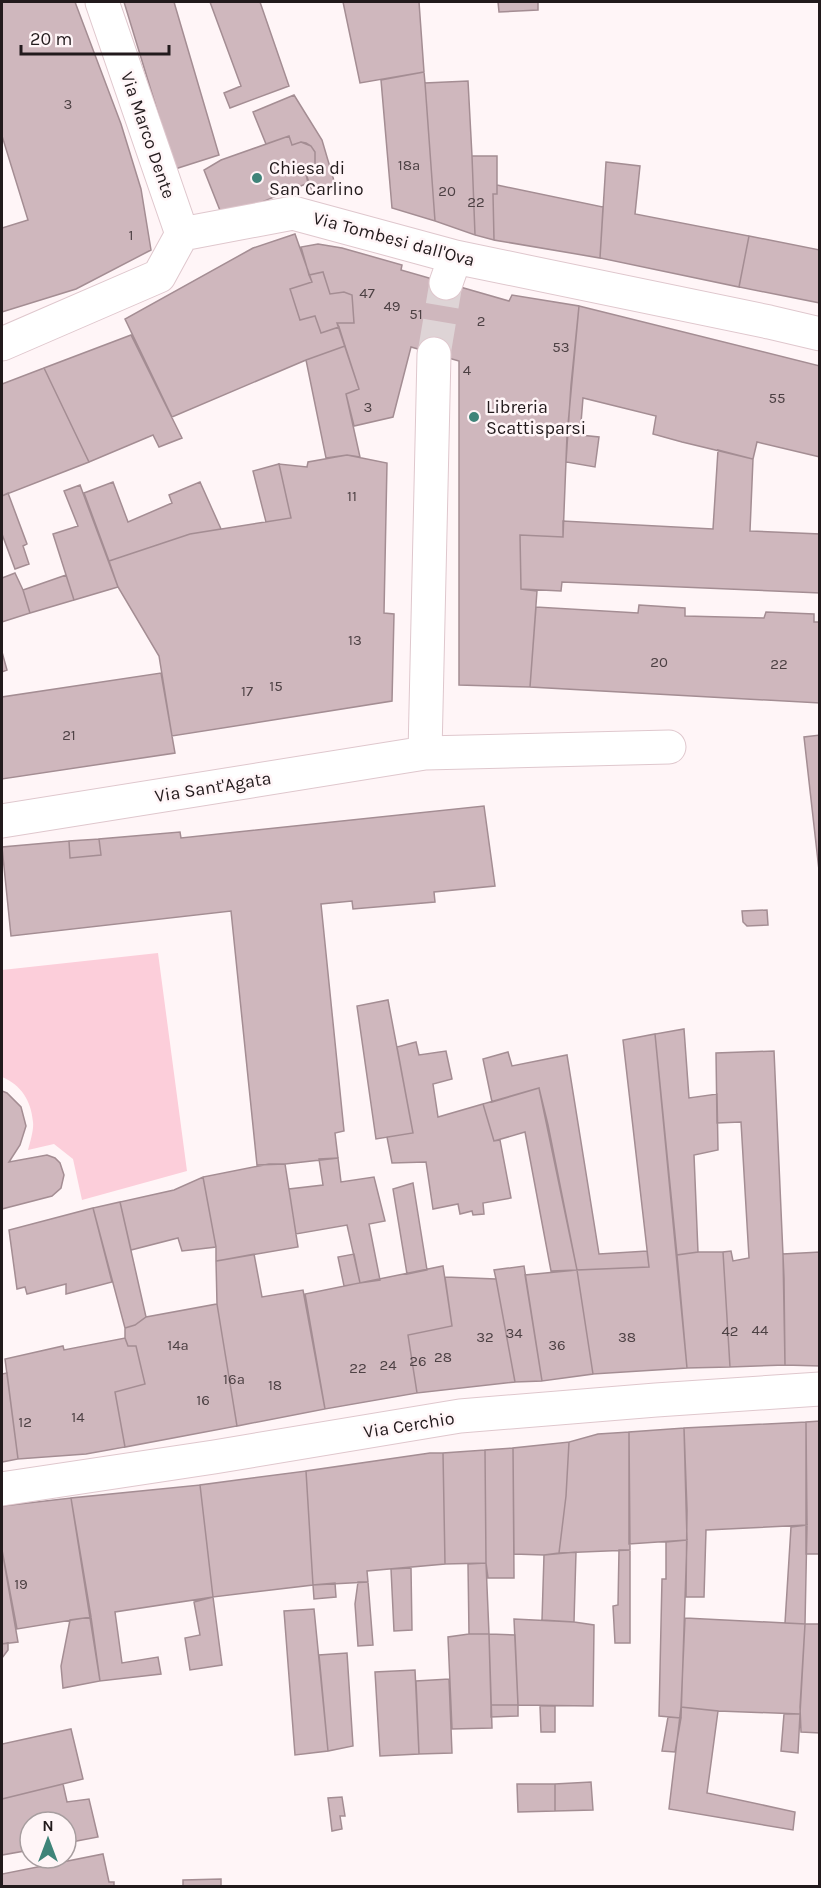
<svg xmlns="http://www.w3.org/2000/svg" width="821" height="1888" font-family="Karla,sans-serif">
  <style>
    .green { fill: #fcceda }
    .building { fill: #cfb7bd; stroke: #a48d93; stroke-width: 1.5 }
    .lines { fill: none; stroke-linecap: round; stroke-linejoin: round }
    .street-tunnel { stroke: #ded4d6; stroke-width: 33; stroke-dasharray: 33 16; stroke-linecap: butt }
    .street-casing { stroke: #dfc7cd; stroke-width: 35 }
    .street { stroke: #fff; stroke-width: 33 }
    .poi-dot { fill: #3f8479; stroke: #fff5f7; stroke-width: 2 }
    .labels { text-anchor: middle; stroke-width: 5; stroke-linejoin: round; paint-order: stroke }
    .number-label { font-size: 15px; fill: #4d4144 }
    .street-label { font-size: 18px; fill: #221a1c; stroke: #fff5f7 }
    .poi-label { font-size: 18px; fill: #221a1c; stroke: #fff5f7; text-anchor: start }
  </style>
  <rect width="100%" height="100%" fill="#fff5f7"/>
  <!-- green -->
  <path class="green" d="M158,953L187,1171L82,1200L73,1159L54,1144L28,1150C30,1142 34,1130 33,1122C31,1100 21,1085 2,1077V970Z"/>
  <!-- building -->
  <path class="building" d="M2,2H75L121,124L141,189L151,250L76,289L2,312V228L28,220L2,136Z
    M124,2H174L219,155L175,169Z
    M210,2H260L289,86L230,108L224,93L241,86Z
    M343,2H419L424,72L360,83Z
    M498,2H538V10L499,12Z
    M424,72L425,83L435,221L392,208L381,80Z
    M468,81L472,156L475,235L435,221L425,83Z
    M294,95L322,140L337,191L319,187L312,191L306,174L315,165V152L311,146L301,142L292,145L289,136L266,144L253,112Z
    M289,136L292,145L301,142L306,143L311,146L315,152V165L306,174L308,183L223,218L204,170L221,160Z
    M472,156H497V194H493L494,240L475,235Z
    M606,162L640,166L635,214L749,236L739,287L600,258Z
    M497,185L603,207L600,258L494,240L493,194H497Z
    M295,234L312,282L290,289L300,320L315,316L321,333L339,327L345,346L306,360L172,417L125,319L253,248Z
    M749,236L820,250V303L739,287Z
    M318,244L342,248L402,265L401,270L509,301L512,295L579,306L567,435L563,537L520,535L521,589L537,591L530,687L459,685V361L411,347L393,417L354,426L346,394L359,389L337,323H354L352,295L344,292L330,294L323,272L309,275L301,247Z
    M323,272L330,294L344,292L352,295L354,323H337L339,327L321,333L315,316L300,320L290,289L312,282L309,275Z
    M579,306L820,366V457L757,442L753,459L682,442L653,434L656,416L583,398L580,435L599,437L595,467L566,462L571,385Z
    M131,335L182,438L159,447L153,435L89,462L44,368Z
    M345,346L359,389L346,394L360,457L347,455L326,458L306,360Z
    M44,368L89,462L2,496V384Z
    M718,450L753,459L750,531L820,534V593L562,582L561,591L521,589L520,535L563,537V521L713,529Z
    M347,455L387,463L384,613L394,614L392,701L172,736L159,656L118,587L109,561L190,534L291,518L279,464L307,467L308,462Z
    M279,464L291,518L266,522L253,471Z
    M113,482L128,522L172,503L169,495L200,482L221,529L190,534L109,561L84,493Z
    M80,485L118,587L74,600L53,534L78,526L64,491Z
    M8,493L27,544L23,546L29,564L15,569L2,534V496Z
    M15,573L23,590L30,613L2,622V578Z
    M66,575L74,600L30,613L23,590Z
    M639,605L685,608V616L764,618L766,612L814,614V622H820V703L530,687L536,607L638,613Z
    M2,652L7,670L2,672Z
    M161,673L175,753L2,779V697Z
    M820,735V879L804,737Z
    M484,806L495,886L434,892L435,902L353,909L352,901L321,904L344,1131L335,1133L338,1158L285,1164L257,1165L231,911L11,936L2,847L69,841L70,858L101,855L99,839L180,832L181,838Z
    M99,839L101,855L70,858L69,841Z
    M767,910L768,925L747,926L743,922L742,911Z
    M388,1000L413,1133L376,1139L357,1006Z
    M684,1029L689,1098L717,1094L718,1150L694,1155L698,1252L677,1255L655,1034Z
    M655,1034L687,1368L593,1374L577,1270L649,1267L623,1040Z
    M416,1042L419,1055L446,1051L452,1079L433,1084L438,1117L483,1104L494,1141L500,1140L511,1198L483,1203L484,1214L473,1215L472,1211L460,1214L458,1204L433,1209L426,1162L392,1163L387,1137L413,1133L397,1047Z
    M774,1051L784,1278L785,1365L730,1367L723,1252L731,1251L733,1261L749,1258L741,1122L717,1123L716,1053Z
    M508,1052L512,1066L567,1055L599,1254L647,1251L649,1267L577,1270L539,1088L492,1102L483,1059Z
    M539,1088L548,1125L577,1270L551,1271L525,1132L494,1141L483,1104Z
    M2,1091L7,1093L21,1107L26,1126L20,1145L9,1162L47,1155L55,1158L60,1163L64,1175L61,1188L52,1196L2,1209Z
    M338,1158L341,1182L374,1177L385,1221L369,1224L380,1280L360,1283L347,1225L296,1234L289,1189L323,1185L319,1159Z
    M269,1164H285L298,1247L216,1261V1247L203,1177Z
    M203,1177L216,1247L182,1251L178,1238L131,1250L120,1202L174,1190Z
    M413,1183L427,1270L407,1274L393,1189Z
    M120,1202L146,1317L135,1325L125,1328L93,1208Z
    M93,1208L112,1282L66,1294V1284L27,1294L25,1287L17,1289L9,1230Z
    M698,1252H723L730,1367L687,1368L677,1255Z
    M820,1252V1366L785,1365L783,1254Z
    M254,1254L262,1297L303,1290L325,1409L237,1426L217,1304L216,1261Z
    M354,1254L360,1283L344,1286L338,1257Z
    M443,1266L452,1326L408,1335L417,1393L325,1409L305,1294Z
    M524,1266L542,1381L515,1382L496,1279L494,1270Z
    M577,1270L593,1374L542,1381L525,1275Z
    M445,1277L496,1279L515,1382L417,1393L408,1335L452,1326Z
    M217,1304L237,1426L125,1447L115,1392L145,1384L136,1346H128L125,1338V1328L135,1325L146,1317Z
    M125,1338L128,1346H136L145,1384L115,1392L125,1447L86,1454L18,1459L5,1359L63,1346L64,1350Z
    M7,1373L18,1459L2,1462V1374Z
    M820,1421V1554H806V1422Z
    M806,1422L807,1525L706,1530L704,1597H686L687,1510L684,1428Z
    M684,1428L687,1540L629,1544V1432Z
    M629,1432L630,1550L559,1553L566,1496L569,1442L598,1434Z
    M569,1442L566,1496L559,1553L544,1555L514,1554L513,1448Z
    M513,1448L514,1578H488L486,1563L485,1450Z
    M485,1450L486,1563L445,1564L443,1453Z
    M430,1453H443L445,1564L367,1571L368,1582L313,1585L306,1471Z
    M306,1471L313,1585L213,1597L200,1485Z
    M200,1485L213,1597L115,1612L122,1663L158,1657L161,1674L100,1681L71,1498Z
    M71,1498L91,1617L17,1629L2,1550V1506Z
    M807,1525L805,1624L785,1623L791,1527Z
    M687,1540L681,1718L659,1716L662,1579H666V1542Z
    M2,1550L18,1642L2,1644Z
    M619,1550H630V1643H615L613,1606L618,1605Z
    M576,1552L574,1622L542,1620L544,1555Z
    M486,1563L489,1634H469L468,1564Z
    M411,1568L412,1630L394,1631L391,1569Z
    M358,1582H368L373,1645L358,1646L355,1604Z
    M335,1583L336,1597L314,1599L313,1585Z
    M213,1597L222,1665L190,1670L185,1638L200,1635L194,1602Z
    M314,1609L328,1751L295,1755L284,1611Z
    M91,1617L100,1681L63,1688L61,1666L70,1620Z
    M685,1618L805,1624L800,1714L718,1711L681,1707Z
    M514,1619L574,1622L594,1625L593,1706L518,1705Z
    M805,1624H820V1733L801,1732L800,1707Z
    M469,1634H489L492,1728L452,1729L448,1637Z
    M489,1634L515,1635L518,1705H491Z
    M8,1643V1650L2,1658V1644Z
    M347,1653L353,1746L328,1751L319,1655Z
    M415,1670L419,1754L380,1756L375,1672Z
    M449,1679L452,1753L419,1754L416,1681Z
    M491,1705H518V1716L491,1717Z
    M540,1706H555V1732H541Z
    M681,1707L718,1711L707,1793L795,1812L793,1830L669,1809Z
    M784,1714H800L798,1753L781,1751Z
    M668,1717L681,1718L675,1752L662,1751Z
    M71,1729L83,1779L2,1799V1744Z
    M591,1782L593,1810L555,1811V1784Z
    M63,1784L67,1802L89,1799L98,1837L66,1843V1822H30V1850L2,1855V1799Z
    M517,1784H555V1811L518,1812Z
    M342,1797L345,1816H340L342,1829L332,1831L328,1798Z
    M103,1854L109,1882H114V1886H2V1874Z
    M221,1879V1886H183V1880Z"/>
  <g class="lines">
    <!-- street-tunnel -->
    <path class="street-tunnel" d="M434,354L446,283"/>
    <!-- street casing -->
    <g class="street-casing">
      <path id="street" d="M102,2L182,234
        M182,234L293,213L455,257L769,322L820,334
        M446,283L455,257
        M2,344L159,276L182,234
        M425,753L434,354
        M2,821L425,753L669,747
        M2,1489L214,1457L460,1416L656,1400L820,1389"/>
    </g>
    <!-- street -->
    <use href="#street" class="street"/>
  </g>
  <!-- markers -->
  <g class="poi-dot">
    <circle cx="257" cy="178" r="6"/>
    <circle cx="474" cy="417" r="6"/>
  </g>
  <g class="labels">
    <!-- number labels -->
    <g class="number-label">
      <text x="68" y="109">3</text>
      <text x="409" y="170">18a</text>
      <text x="447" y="196">20</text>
      <text x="476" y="207">22</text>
      <text x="131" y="240">1</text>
      <text x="367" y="298">47</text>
      <text x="392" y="311">49</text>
      <text x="416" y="319">51</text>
      <text x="481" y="326">2</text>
      <text x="561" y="352">53</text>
      <text x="467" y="375">4</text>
      <text x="777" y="403">55</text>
      <text x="368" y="412">3</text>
      <text x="352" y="501">11</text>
      <text x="355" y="645">13</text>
      <text x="659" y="667">20</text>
      <text x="779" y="669">22</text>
      <text x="276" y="691">15</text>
      <text x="247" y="696">17</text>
      <text x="69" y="740">21</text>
      <text x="760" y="1335">44</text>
      <text x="730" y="1336">42</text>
      <text x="514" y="1338">34</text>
      <text x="485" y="1342">32</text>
      <text x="627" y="1342">38</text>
      <text x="178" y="1350">14a</text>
      <text x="557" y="1350">36</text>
      <text x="443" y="1362">28</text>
      <text x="418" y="1366">26</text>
      <text x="388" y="1370">24</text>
      <text x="358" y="1373">22</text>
      <text x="234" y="1384">16a</text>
      <text x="275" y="1390">18</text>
      <text x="203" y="1405">16</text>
      <text x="78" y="1422">14</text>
      <text x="25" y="1427">12</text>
      <text x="21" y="1589">19</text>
    </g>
    <!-- street labels -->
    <g class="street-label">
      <text transform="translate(148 135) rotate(71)" y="6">Via Marco Dente</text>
      <text transform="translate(394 239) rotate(15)" y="6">Via Tombesi dall'Ova</text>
      <text transform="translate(213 787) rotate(-9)" y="6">Via Sant'Agata</text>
      <text transform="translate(409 1425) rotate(-9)" y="6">Via Cerchio</text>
    </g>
    <!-- poi labels -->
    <g class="poi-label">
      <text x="269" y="174">Chiesa di<tspan x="269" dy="21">San Carlino</tspan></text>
      <text x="486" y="413">Libreria<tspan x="486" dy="21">Scattisparsi</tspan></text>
    </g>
  </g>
  <!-- border -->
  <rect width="821" height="1888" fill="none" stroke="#221a1c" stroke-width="6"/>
  <!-- north arrow -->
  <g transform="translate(48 1840)"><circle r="28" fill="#fff5f7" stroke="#a79d9f" stroke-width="1.5"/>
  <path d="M0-4.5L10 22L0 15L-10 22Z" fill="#3f8479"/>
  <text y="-9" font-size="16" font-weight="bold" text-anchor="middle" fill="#221a1c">N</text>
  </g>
  <!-- scale -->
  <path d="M21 45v9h148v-9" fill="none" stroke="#221a1c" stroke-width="3"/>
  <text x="30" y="45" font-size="18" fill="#221a1c" stroke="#fff5f7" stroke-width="4.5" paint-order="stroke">20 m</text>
</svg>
